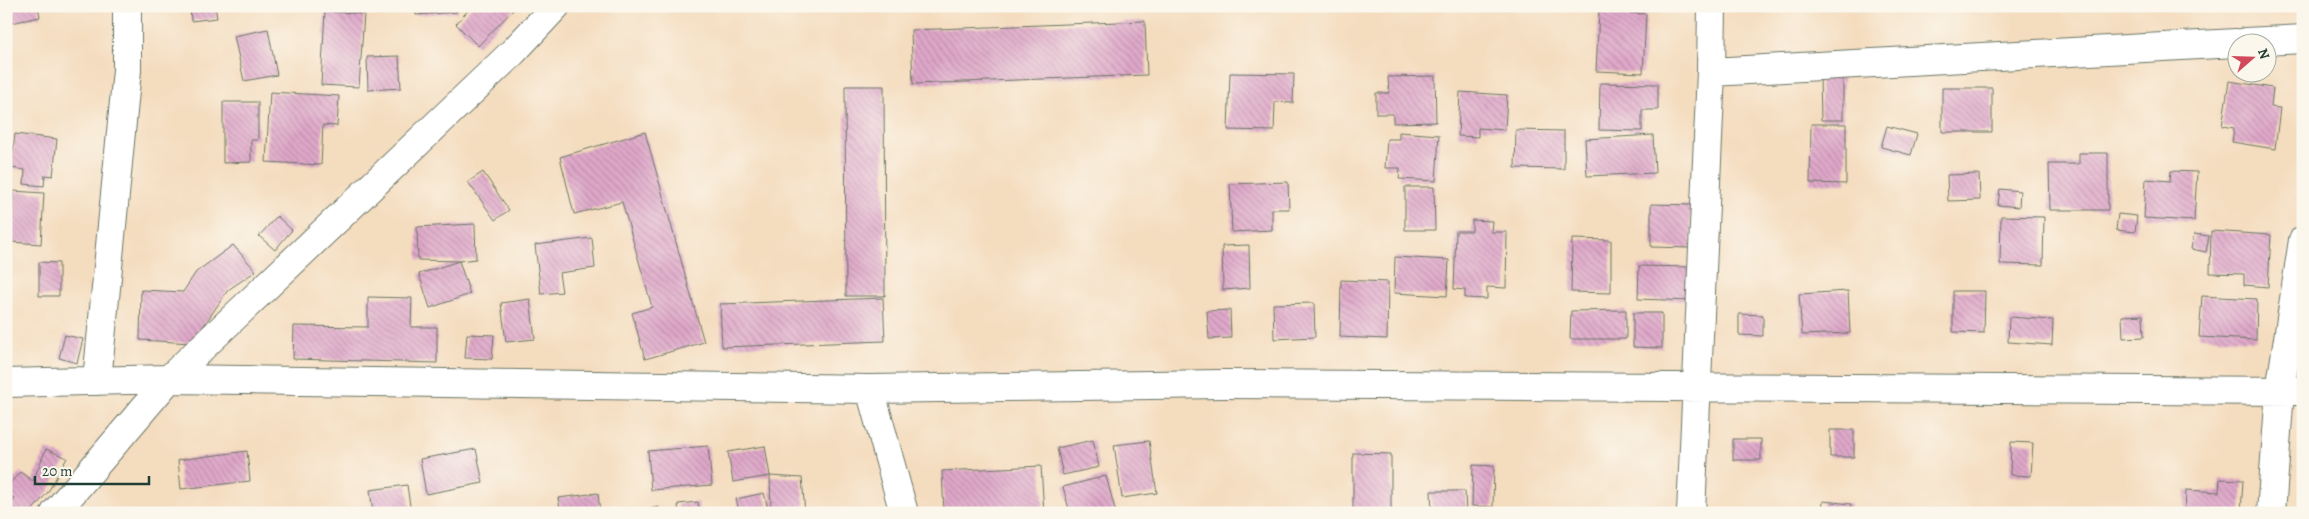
<svg xmlns="http://www.w3.org/2000/svg" width="2309" height="519" font-family="Alegreya,serif">
  <style>
    .building { fill: url(#building-back-hatch) }
    .lines { fill: none; stroke-linecap: round; stroke-linejoin: round }
    .minor-casing { stroke: #6a7564; stroke-width: 30 }
    .minor { stroke: #fff; stroke-width: 28 }
  </style>
  <defs>
    <pattern id="building-back-hatch" width="6" height="6" patternUnits="userSpaceOnUse" patternTransform="scale(1.25)"><rect width="6" height="6" fill="#e0a8ca"/><path d="M-1 5l2 2M0 0l6 6M5-1l2 2" fill="none" stroke="#b58aa5"/></pattern>
  </defs>
  <rect width="100%" height="100%" fill="#fbf7ec"/>
  <filter id="ink" filterUnits="userSpaceOnUse"><feTurbulence type="fractalNoise" baseFrequency=".02" numOctaves="2"/><feDisplacementMap in="SourceGraphic" scale="10" xChannelSelector="R" yChannelSelector="G"/><feConvolveMatrix kernelMatrix="1 2 1 2 8 2 1 2 1" color-interpolation-filters="sRGB"/></filter>
  <filter id="wash" filterUnits="userSpaceOnUse"><feTurbulence type="fractalNoise" baseFrequency=".0096" numOctaves="4" result="noise"/><feDisplacementMap in="SourceGraphic" scale="20" xChannelSelector="R" yChannelSelector="G"/><feGaussianBlur stdDeviation="1.12" result="paint"/><feColorMatrix in="noise" values="0 0 0 0 0 0 0 0 0 0 0 0 0 0 0 0 0 1.4 0 .05"/><feComposite in="paint" operator="in"/></filter>
  <g filter="url(#wash)">
    <rect width="100%" height="100%" fill="#f4dcbe"/>
    <g id="blocks">
      <!-- building -->
      <path class="building" d="M6,6H38L40,17L6,24Z
        M176,6H215L217,18L191,21L190,8L177,9Z
        M416,6H456L457,12L416,15Z
        M472,6H517L478,46L456,24Z
        M325,11L364,14L359,87L321,85Z
        M1599,11L1646,14L1643,73L1596,71Z
        M1145,21L1147,75L913,84L911,30Z
        M268,29L277,75L244,81L234,36Z
        M399,56L401,88L368,90L367,57Z
        M1230,73L1294,74L1293,103L1275,102L1274,131L1228,130Z
        M1435,76L1436,122L1393,123V114H1376V93H1389L1388,77Z
        M1820,76H1843V120H1821Z
        M2229,81L2273,88L2271,107L2280,108L2275,149L2232,142L2234,128L2222,126Z
        M1600,83L1658,84V110H1642V131L1599,130Z
        M845,86H884L885,296H846Z
        M1942,88H1992V132H1942Z
        M270,92L339,96L337,126L323,125L321,165L266,162Z
        M1460,92L1507,95L1505,130L1478,128V137L1458,136Z
        M223,102H258V140H251V162L223,163Z
        M1811,124H1846V184L1810,183Z
        M1887,126L1917,134L1911,155L1881,147Z
        M1516,130L1564,131V169L1515,168Z
        M645,132L704,342L645,359L632,313L652,307L622,202L574,214L560,157Z
        M1399,132L1439,135L1436,181L1399,179L1400,168H1385L1387,139H1399Z
        M15,134L57,139L53,176L45,175L44,186L24,184L25,170L11,168Z
        M1653,135L1655,173L1587,176L1585,139Z
        M2079,153H2108V210H2050L2049,164H2079Z
        M2171,171L2197,172L2194,221L2144,218L2146,179L2170,181Z
        M483,172L509,210L495,220L468,182Z
        M1979,174L1980,200L1948,201L1947,175Z
        M1288,182L1289,209H1272V230L1232,232L1230,184Z
        M1405,187H1434L1435,230H1405Z
        M2000,189L2020,191L2019,207L1998,205Z
        M13,191L44,193L41,244L10,242Z
        M1651,204L1691,205V248L1651,247Z
        M2118,214L2137,216L2135,232L2116,230Z
        M277,216L292,230L275,250L259,236Z
        M2001,216L2044,217L2043,265L2000,264Z
        M1472,220L1492,221L1491,232H1507L1506,288L1487,287V299L1465,298V290L1454,289L1456,231H1472Z
        M475,224L476,259L459,261L470,294L430,308L419,274L459,261L418,260L417,227Z
        M2211,231L2271,235L2268,287L2244,285V274L2210,273Z
        M2194,234L2209,236L2206,252L2191,249Z
        M592,238L595,268L559,273L562,292L541,294L535,245Z
        M1572,239L1611,240V293L1571,292Z
        M233,245L256,271L228,290L192,343L140,340L141,290L183,292L196,272Z
        M1249,245L1250,288L1223,290L1222,246Z
        M1395,257L1449,260L1447,296L1394,293Z
        M39,262L59,263V296H39Z
        M1639,266L1692,267V301L1638,299Z
        M1341,280L1388,282L1387,339L1340,337Z
        M1848,291L1850,333L1802,335L1799,294Z
        M1953,291H1985L1984,333L1953,332Z
        M2202,296L2257,299L2256,340L2199,337Z
        M368,297L412,298L411,327H437V363L293,359L294,326L368,327Z
        M883,298L885,341L722,347L720,304Z
        M530,299L535,339L506,342L501,303Z
        M1314,303L1315,337L1274,339L1273,304Z
        M1230,310L1231,338L1209,339L1207,311Z
        M1626,310V339H1570L1571,311Z
        M1633,313H1662V348L1633,347Z
        M1739,314L1763,315V336L1739,335Z
        M2143,315L2144,337L2123,338L2122,316Z
        M2009,317L2053,320L2052,345L2008,342Z
        M467,334L494,335L492,359L465,358Z
        M65,335L83,339L77,363L59,358Z
        M1830,430H1854V457H1830Z
        M1733,439H1761V460H1733Z
        M1093,440L1099,467L1063,475L1057,448Z
        M1149,441L1157,493L1122,498L1114,445Z
        M2011,442L2033,443L2031,476L2010,475Z
        M708,446L712,485L651,490L648,451Z
        M765,446L770,476L733,482L728,452Z
        M46,449L67,458L48,492L30,513H6V509L15,499L6,491V488L20,472L33,481Z
        M476,449L483,483L426,494L420,459Z
        M247,451L250,481L181,489L178,460Z
        M1353,453L1391,454V511H1353Z
        M1473,465L1494,466L1493,507L1472,506Z
        M1041,466L1044,513H944L942,471Z
        M770,476L802,478L805,513H771Z
        M1106,476L1116,513H1070L1063,487Z
        M2220,479L2243,480L2241,513H2185L2186,490L2219,492Z
        M407,485L411,513H373L370,490Z
        M1431,491H1465L1466,513H1432Z
        M598,493L600,513H545V509L560,508L558,498Z
        M764,493L769,513H740L736,499Z
        M1823,501L1851,504L1850,513H1822Z
        M698,502L700,513H679L678,504Z
        M658,507L660,513H639L638,512Z"/>
    </g>
  </g>
  <g filter="url(#ink)">
    <use href="#blocks" fill-opacity="0" stroke="#6a7564" stroke-width="1"/>
    <g class="lines">
      <!-- minor casing -->
      <g class="minor-casing">
        <path id="minor" d="M2245,42L2303,39
          M1711,72L2236,43
          M97,381L127,70V6
          M6,383L169,379L870,389L1222,384L2303,391
          M870,389L904,513
          M55,513L169,379L513,52L556,6
          M1691,513L1711,72L1712,6
          M2271,513L2280,391L2303,240"/>
      </g>
      <!-- minor -->
      <use href="#minor" class="minor"/>
    </g>
  </g>
  <!-- margin -->
  <rect width="2309" height="519" fill="none" stroke="#fbf7ec" stroke-width="25"/>
  <!-- north arrow -->
  <g transform="translate(2252 58) rotate(70)"><circle r="24" fill="#fbf7ec" stroke="#a3ada2"/>
  <path d="M0-4L9 19L0 12L-9 19Z" fill="#d1495b"/>
  <text y="-8" font-size="14" font-weight="bold" text-anchor="middle" fill="#1f3d34">N</text>
  </g>
  <!-- scale -->
  <path d="M35 476v8h114v-8" fill="none" stroke="#1f3d34" stroke-width="2.5"/>
  <text x="42" y="476" font-size="15" fill="#1f3d34" stroke="#fbf7ec" stroke-width="4" paint-order="stroke">20 m</text>
</svg>
